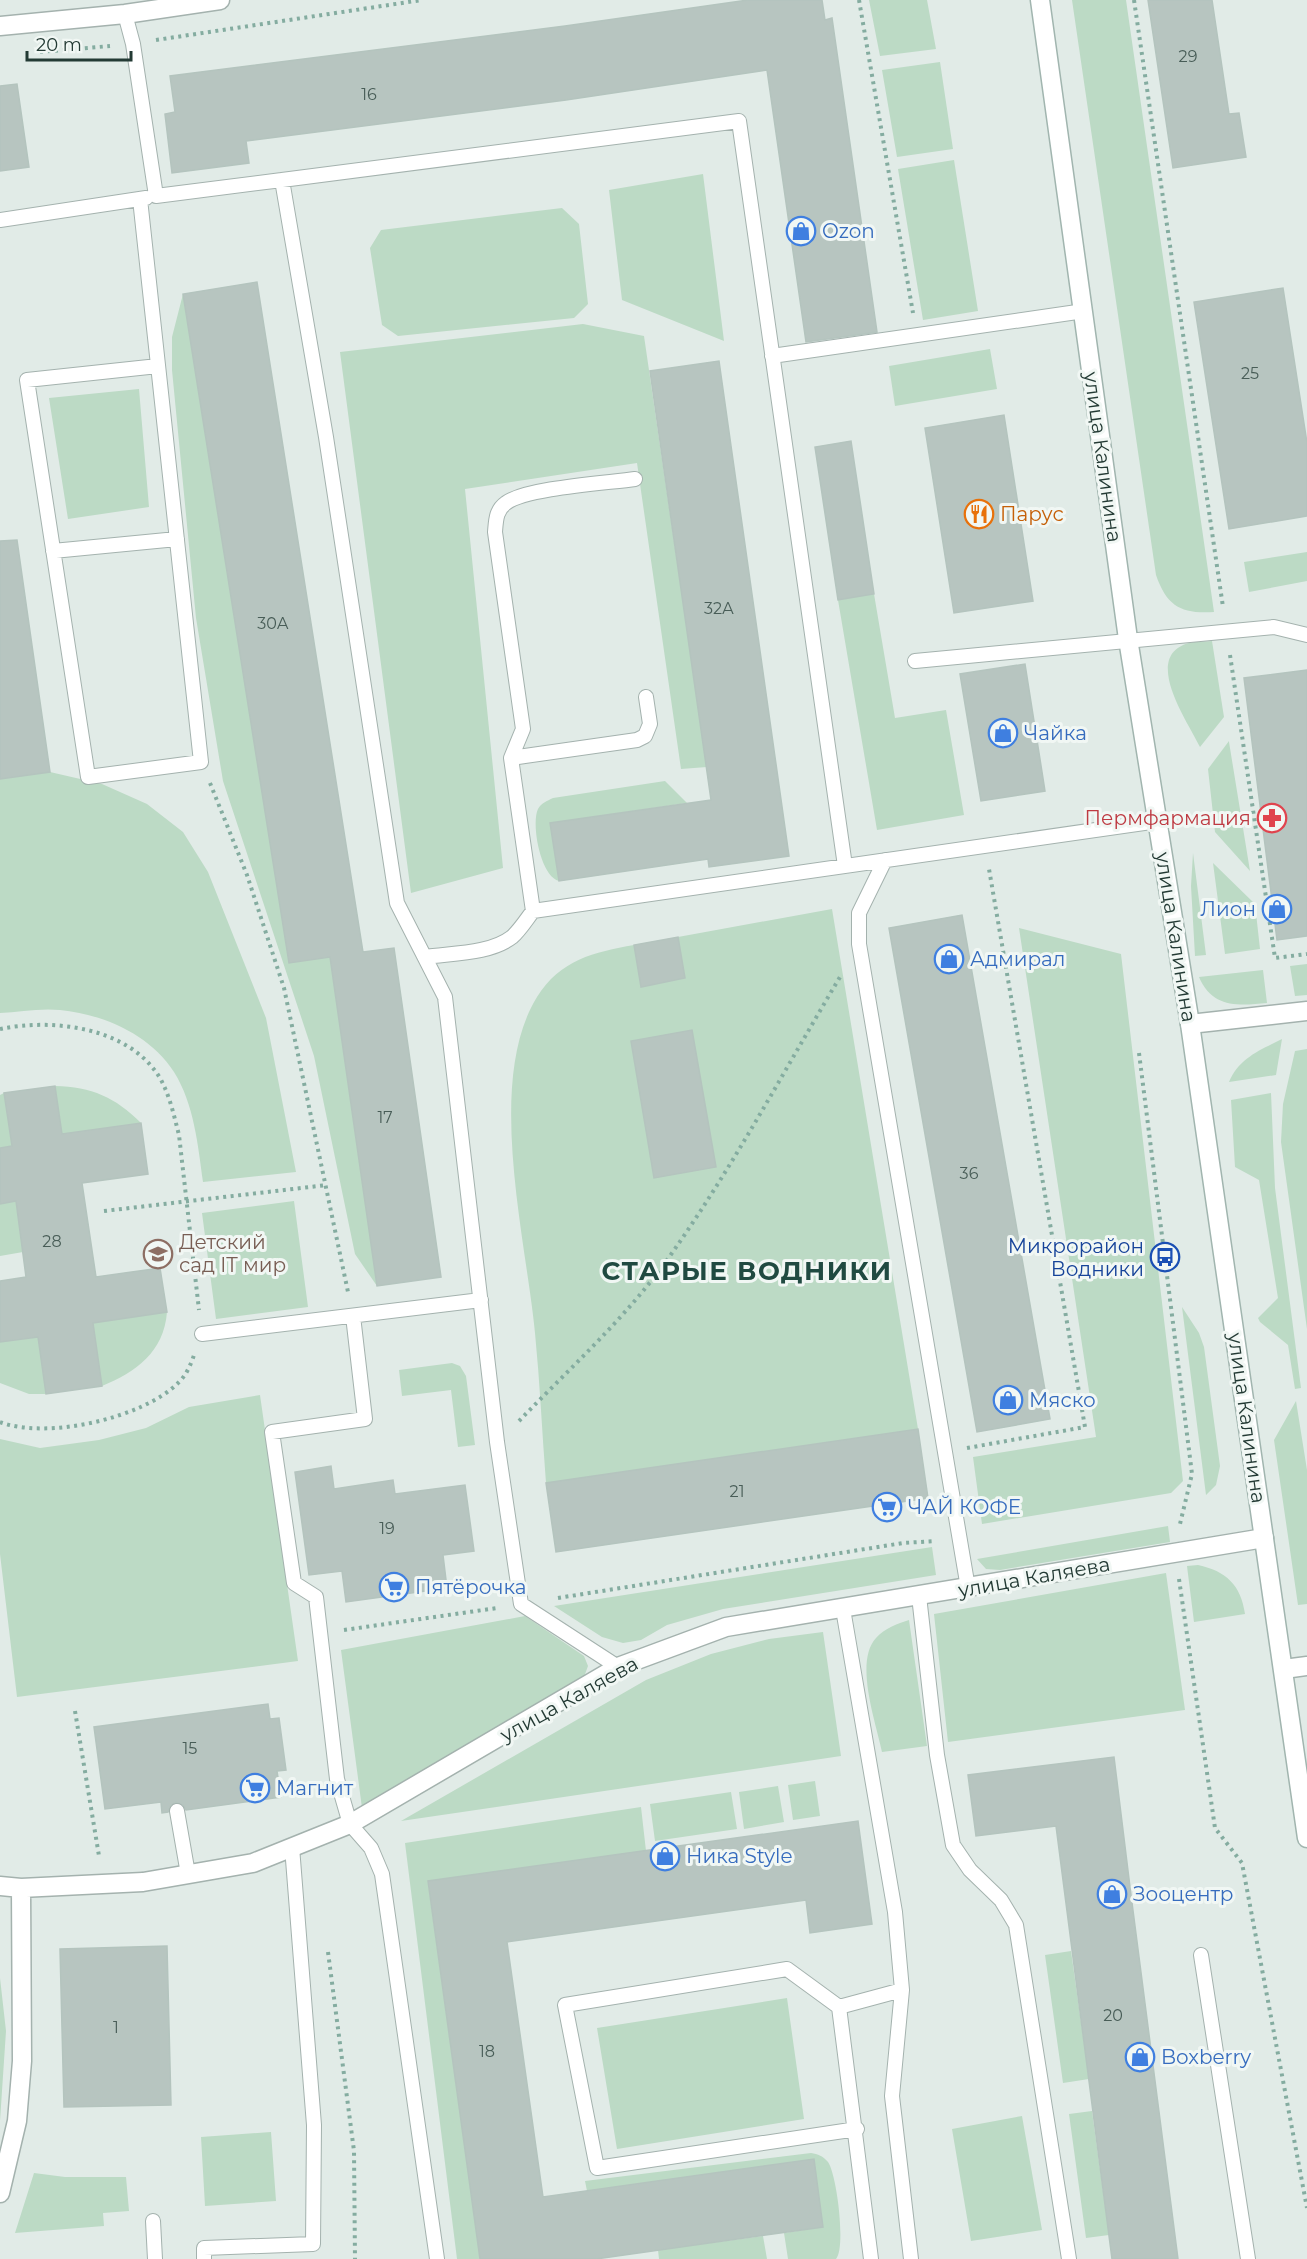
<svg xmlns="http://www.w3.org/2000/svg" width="1307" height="2259" font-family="Montserrat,sans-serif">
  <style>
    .green { fill: #bcdac5 }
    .building { fill: #b7c5c0; stroke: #b4c4be; stroke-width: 1.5 }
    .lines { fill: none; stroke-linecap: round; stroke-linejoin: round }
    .service-casing { stroke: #a4b2ae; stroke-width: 16 }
    .minor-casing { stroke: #a4b2ae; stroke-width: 21 }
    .secondary-casing { stroke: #a1b5af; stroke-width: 21 }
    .path { stroke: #84aca0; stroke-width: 4; stroke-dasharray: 3 4.5; stroke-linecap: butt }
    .service { stroke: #fff; stroke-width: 14 }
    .minor { stroke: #fff; stroke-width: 18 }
    .secondary { stroke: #fff; stroke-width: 18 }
    .labels { text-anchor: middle; stroke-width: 6; stroke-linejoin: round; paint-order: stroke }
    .number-label { font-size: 16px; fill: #485d57 }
    .shop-label { font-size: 20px; fill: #366cbe; stroke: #f1f7f4; text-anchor: start }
    .street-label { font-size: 20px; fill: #233a34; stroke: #f1f7f4 }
    .food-label { font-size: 20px; fill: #c56008; stroke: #f1f7f4; text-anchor: start }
    .health-label { font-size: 20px; fill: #be3a42; stroke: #f1f7f4; text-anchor: end }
    .education-label { font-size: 20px; fill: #785e54; stroke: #f1f7f4; text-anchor: start }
    .transit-label { font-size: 20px; fill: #164399; stroke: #f1f7f4; text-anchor: end }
    .district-label { font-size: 26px; font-weight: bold; letter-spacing: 1.5px; fill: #204a41; stroke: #f1f7f4 }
  </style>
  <rect width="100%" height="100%" fill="#e1ebe7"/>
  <!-- green -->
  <path class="green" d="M869,0H927L936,49L880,56Z
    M1072,0H1126L1214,612C1182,614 1167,607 1156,575Z
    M940,62L953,149L897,157L882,70Z
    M954,160L978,311L923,320L898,169Z
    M703,174L724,341L622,300L609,190Z
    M562,208L579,224L588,304L574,318L398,336L382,325L370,248L381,230Z
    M183,294L289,962L330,957L377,1286L355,1254L314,1056L223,781L196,618L172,370V337Z
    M583,324L644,336L707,767L681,769L637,463L465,489L503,868L411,893L340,352Z
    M990,349L997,389L895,406L889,366Z
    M139,389L149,507L68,519L49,398Z
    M1307,552V581L1249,592L1244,562Z
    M874,594L895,718L946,710L964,815L877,830L838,600Z
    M1212,641L1224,717L1200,747C1188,722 1141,656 1189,643C1196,641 1205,642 1212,641Z
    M1229,741V742L1250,871L1215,832L1208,769Z
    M50,772L102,784L147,804L183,832L208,872L266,1018L296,1172L203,1182C198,1145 194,1104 174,1072C150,1034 102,1014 60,1010C40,1008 19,1012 0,1013V779Z
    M665,781L687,803L551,823L559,881C540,876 531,823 538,809C541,803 547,801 553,798Z
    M1193,853L1206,955L1195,956L1191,886Z
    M1213,863L1255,904L1260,949L1225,954Z
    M832,909L918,1429L546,1483C542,1433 540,1383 535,1333C526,1239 485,1081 537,997C560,960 594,952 634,945L641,987L685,978L678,937Z
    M1019,928L1121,954L1183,1481L1171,1493L982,1524L973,1457L1096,1437Z
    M1307,964V995L1295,996L1290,966Z
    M1263,970L1267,1003C1238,1006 1212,1008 1199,977Z
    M1282,1039L1276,1075L1229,1082C1239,1058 1260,1050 1282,1039Z
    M1307,1049V1329L1281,1142L1283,1104L1295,1051Z
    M55,1086C92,1087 115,1097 141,1123L62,1134Z
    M4,1093L12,1146L0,1148V1095Z
    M1271,1093L1275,1188L1301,1388L1295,1389L1288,1345L1260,1322L1258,1318L1278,1298L1259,1180L1235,1167L1231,1100Z
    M16,1201L23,1252L0,1256V1204Z
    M294,1201L308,1307L216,1319L202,1213Z
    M1182,1307L1199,1333L1204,1347L1220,1466L1216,1485L1206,1495Z
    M167,1312C164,1352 136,1372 102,1386L93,1323Z
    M38,1337L46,1394H29L0,1383V1342Z
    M452,1363L460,1366L466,1376L475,1445L458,1447L451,1390L402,1396L399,1370Z
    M260,1395L298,1661L17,1697L0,1554V1439L40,1448L99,1440L146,1428L189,1407Z
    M1296,1401L1307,1470V1604L1298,1605L1274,1440Z
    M1168,1526L1170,1542L1000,1570L986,1569L977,1559Z
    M932,1547L936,1575L723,1609L667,1625L641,1640L623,1643L602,1637L554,1606Z
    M1198,1565C1226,1571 1241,1585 1245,1614L1194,1622L1187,1566Z
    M1166,1573L1185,1710L948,1742L934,1614Z
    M525,1616L584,1656L588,1666L584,1677L362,1808L341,1650Z
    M909,1620L927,1746L882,1752C876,1722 854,1662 876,1638C885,1628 897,1624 909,1620Z
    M823,1632L841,1756L401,1821L646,1680L711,1654L769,1639Z
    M815,1781L820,1816L793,1820L788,1785Z
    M778,1786L784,1822L744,1829L739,1792Z
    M731,1792L737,1829L655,1841L650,1804Z
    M641,1807L646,1851L428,1882L480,2259H457L405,1843Z
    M1071,1951L1089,2079L1063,2083L1045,1955Z
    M0,1978L6,2031L0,2121Z
    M787,1998L804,2119L617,2149L597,2028Z
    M1092,2111L1109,2235L1086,2238L1069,2114Z
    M1022,2116L1042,2230L971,2241L952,2129Z
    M271,2132L276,2201L205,2206L201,2137Z
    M811,2153C818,2154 823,2156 828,2162C837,2175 846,2248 836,2259H788L784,2233L823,2227L587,2191L585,2181Z
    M34,2173L65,2177H126L129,2211L103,2213L104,2226L15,2233Z
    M763,2236L767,2259H659L658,2250Z"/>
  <!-- building -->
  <path class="building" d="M748,0H822L825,20L832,18L877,332L806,342L767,70L566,100L246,141L249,163L172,173L165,114L175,112L170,76L565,26Z
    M1148,0H1212L1229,114L1239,113L1246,157L1173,168Z
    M17,84L29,167L0,171V86Z
    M257,282L363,952L394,948L441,1277L377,1286L330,957L289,963L183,294Z
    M1283,288L1307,443V516L1229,529L1194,302Z
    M719,361L789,856L709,867L708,859L559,881L550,823L711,800L650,371Z
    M1004,415L1033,601L954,613L925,428Z
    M851,441L874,594L838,600L815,447Z
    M17,540L50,772L0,779V541Z
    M1025,664L1045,791L981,801L960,674Z
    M1307,670V936L1277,940L1244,678Z
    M962,915L1050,1419L977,1432L889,928Z
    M678,937L685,978L641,987L634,945Z
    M692,1030L716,1167L654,1178L631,1041Z
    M55,1086L62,1134L141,1123L148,1174L82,1183L96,1277L160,1268L167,1312L93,1323L102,1386L46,1394L38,1337L0,1342V1281L26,1277L16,1201L0,1204V1148L12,1146L4,1093Z
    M918,1429L928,1498L556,1552L546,1483Z
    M331,1466L334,1489L393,1480L395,1494L465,1485L474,1551L443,1555L447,1588L346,1602L342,1571L309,1575L295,1472Z
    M268,1704L270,1719L279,1718L286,1770L277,1771L281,1797L186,1810L183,1805L176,1802L171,1805L168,1812L162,1813L161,1802L105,1809L94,1727Z
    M1114,1757L1131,1895L1178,2259H1112L1056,1826L976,1836L968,1775Z
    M858,1821L872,1924L810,1933L806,1900L507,1942L543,2197L814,2159L823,2227L596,2259H480L428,1881Z
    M167,1946L171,2105L64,2107L60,1949Z"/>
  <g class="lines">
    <!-- service casing -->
    <g class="service-casing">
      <path id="service" d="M125,14L133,44L156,196L282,180
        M140,199L201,762L88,777L27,380L158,366
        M0,220L146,198
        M772,356L1084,311
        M635,479C607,483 526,488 506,503C496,510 496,520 495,532L523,729L511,758L533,911L1158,821
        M53,551L177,539
        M915,661L1274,627L1307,635
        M511,758L637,740L645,736L650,724L646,697
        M885,860L859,913V944L968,1588
        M425,957C452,953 490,954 512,937C520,930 526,920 533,911
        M353,1316L365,1419L272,1432L294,1583L316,1597L337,1779L350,1824L371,1848L382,1874L437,2259
        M202,1334L481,1300
        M919,1596L937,1755L953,1845L970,1870L1001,1900L1016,1925L1069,2259
        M843,1609L895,1912L902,1990L839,2007L871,2259
        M618,1667L521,1604L497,1442L445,997L397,903L326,437L282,180L739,121L845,866
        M177,1811L188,1874
        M1201,1955L1248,2259
        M902,1990L892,2096L911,2259
        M839,2007L787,1969L565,2005L597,2168L857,2129
        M153,2221L155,2259
        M204,2259V2248L313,2244L314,2125L292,1847"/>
    </g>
    <!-- minor casing -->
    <g class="minor-casing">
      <path id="minor" d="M0,26L125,14L220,0
        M1190,1024L1307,1011
        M1284,1669L1307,1666
        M0,1886L21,1888L143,1882L253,1863L350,1824L618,1667L726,1627L1264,1538
        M0,2193L17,2121L22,2061L21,1888"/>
    </g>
    <!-- secondary casing -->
    <g class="secondary-casing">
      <path id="secondary" d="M1040,0L1128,639L1190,1024L1307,1838"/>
    </g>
    <!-- path -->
    <path class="path" d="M859,0L913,313
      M1134,0L1223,607
      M156,40L422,0
      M40,52L110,46
      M1230,655L1275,958L1307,954
      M210,783L247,875L284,988L348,1292
      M0,1029C53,1018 129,1027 160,1078C170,1096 174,1116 179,1135L199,1310
      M1139,1053L1192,1474L1180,1524
      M104,1211L327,1185
      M519,1421C571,1367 629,1315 672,1253C734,1165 785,1069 840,977
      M0,1422C47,1440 143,1418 178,1383C186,1376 191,1364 194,1355
      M967,1448L1085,1427L989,869
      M1179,1579L1215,1828L1242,1863L1307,2208
      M558,1598L903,1543L936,1541
      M344,1630L497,1608
      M75,1711L99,1856
      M328,1952L354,2151L355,2259"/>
    <!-- service -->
    <use href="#service" class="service"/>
    <!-- minor -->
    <use href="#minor" class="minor"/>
    <!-- secondary -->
    <use href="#secondary" class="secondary"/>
  </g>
  <!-- icons -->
  <defs>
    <g id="shop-ring" transform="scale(1.5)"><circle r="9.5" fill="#f1f7f4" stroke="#3f7fe0" stroke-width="1.5"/><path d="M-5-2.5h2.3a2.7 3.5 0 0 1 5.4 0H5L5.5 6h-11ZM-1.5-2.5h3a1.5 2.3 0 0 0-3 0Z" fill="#3f7fe0"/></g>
    <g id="restaurant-ring" transform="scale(1.5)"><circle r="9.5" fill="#f1f7f4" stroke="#e8710a" stroke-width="1.5"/><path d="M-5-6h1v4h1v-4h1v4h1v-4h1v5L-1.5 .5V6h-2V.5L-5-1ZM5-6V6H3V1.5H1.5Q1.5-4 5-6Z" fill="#e8710a"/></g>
    <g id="pharmacy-ring" transform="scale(1.5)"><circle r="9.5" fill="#f1f7f4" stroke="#e0444e" stroke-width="1.5"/><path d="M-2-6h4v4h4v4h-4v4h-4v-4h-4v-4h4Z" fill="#e0444e"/></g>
    <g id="school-ring" transform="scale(1.5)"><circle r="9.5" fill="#f1f7f4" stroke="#8d6e63" stroke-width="1.5"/><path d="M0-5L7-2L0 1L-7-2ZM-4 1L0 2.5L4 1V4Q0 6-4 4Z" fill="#8d6e63"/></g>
    <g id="bus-ring" transform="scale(1.5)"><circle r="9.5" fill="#f1f7f4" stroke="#1a4fb4" stroke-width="1.5"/><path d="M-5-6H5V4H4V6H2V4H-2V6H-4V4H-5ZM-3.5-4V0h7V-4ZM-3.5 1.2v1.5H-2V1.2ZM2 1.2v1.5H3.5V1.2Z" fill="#1a4fb4"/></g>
    <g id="supermarket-ring" transform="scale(1.5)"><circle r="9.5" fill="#f1f7f4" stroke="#3f7fe0" stroke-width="1.5"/><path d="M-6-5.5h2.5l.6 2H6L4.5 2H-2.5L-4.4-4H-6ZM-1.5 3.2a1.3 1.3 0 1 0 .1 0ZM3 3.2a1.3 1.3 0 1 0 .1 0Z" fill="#3f7fe0"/></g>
  </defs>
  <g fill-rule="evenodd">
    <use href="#shop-ring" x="801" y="231"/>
    <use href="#restaurant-ring" x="979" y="514"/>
    <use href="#shop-ring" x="1003" y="733"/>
    <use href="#pharmacy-ring" x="1272" y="818"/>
    <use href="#shop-ring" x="1277" y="909"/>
    <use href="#shop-ring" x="949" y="959"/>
    <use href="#school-ring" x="158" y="1254"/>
    <use href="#bus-ring" x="1165" y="1257"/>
    <use href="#shop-ring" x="1008" y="1400"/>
    <use href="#supermarket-ring" x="887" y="1507"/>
    <use href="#supermarket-ring" x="394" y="1587"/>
    <use href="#supermarket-ring" x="255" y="1788"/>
    <use href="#shop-ring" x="665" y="1856"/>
    <use href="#shop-ring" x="1112" y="1894"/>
    <use href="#shop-ring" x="1140" y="2057"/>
  </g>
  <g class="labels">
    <!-- number labels -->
    <g class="number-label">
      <text x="1188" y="62">29</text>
      <text x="369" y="100">16</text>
      <text x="1250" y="379">25</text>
      <text x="719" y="614">32А</text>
      <text x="273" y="629">30А</text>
      <text x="385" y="1123">17</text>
      <text x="969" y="1179">36</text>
      <text x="52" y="1247">28</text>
      <text x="737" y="1497">21</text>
      <text x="387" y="1534">19</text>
      <text x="190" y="1754">15</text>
      <text x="1113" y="2021">20</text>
      <text x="116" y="2033">1</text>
      <text x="487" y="2057">18</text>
    </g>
    <!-- shop labels -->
    <g class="shop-label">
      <text x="822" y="238">Ozon</text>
      <text x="1024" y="740">Чайка</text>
      <text x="1256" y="916" text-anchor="end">Лион</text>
      <text x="970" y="966">Адмирал</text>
      <text x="1029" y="1407">Мяско</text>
      <text x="908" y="1514">ЧАЙ КОФЕ</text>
      <text x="415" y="1594">Пятёрочка</text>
      <text x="276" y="1795">Магнит</text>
      <text x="686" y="1863">Ника Style</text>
      <text x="1133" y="1901">Зооцентр</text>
      <text x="1161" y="2064">Boxberry</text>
    </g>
    <!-- street labels -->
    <g class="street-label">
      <text transform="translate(1103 457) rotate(82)" y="7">улица Калинина</text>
      <text transform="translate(1176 937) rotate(81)" y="7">улица Калинина</text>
      <text transform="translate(1247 1418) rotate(82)" y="7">улица Калинина</text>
      <text transform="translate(1034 1577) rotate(-10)" y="7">улица Каляева</text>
      <text transform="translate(569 1699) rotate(-29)" y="7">улица Каляева</text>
    </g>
    <!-- food labels -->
    <g class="food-label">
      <text x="1000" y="521">Парус</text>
    </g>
    <!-- health labels -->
    <g class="health-label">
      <text x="1251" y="825">Пермфармация</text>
    </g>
    <!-- education labels -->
    <g class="education-label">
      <text x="179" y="1249">Детский<tspan x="179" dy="23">сад IT мир</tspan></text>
    </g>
    <!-- transit labels -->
    <g class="transit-label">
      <text x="1144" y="1253">Микрорайон<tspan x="1144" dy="23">Водники</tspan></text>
    </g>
    <!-- district labels -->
    <g class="district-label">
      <text x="747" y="1280">СТАРЫЕ ВОДНИКИ</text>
    </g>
  </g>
  <!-- scale -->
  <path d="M27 51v9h104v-9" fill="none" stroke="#233a34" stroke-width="3"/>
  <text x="36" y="51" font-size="18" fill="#233a34" stroke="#f1f7f4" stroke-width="4.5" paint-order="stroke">20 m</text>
</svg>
